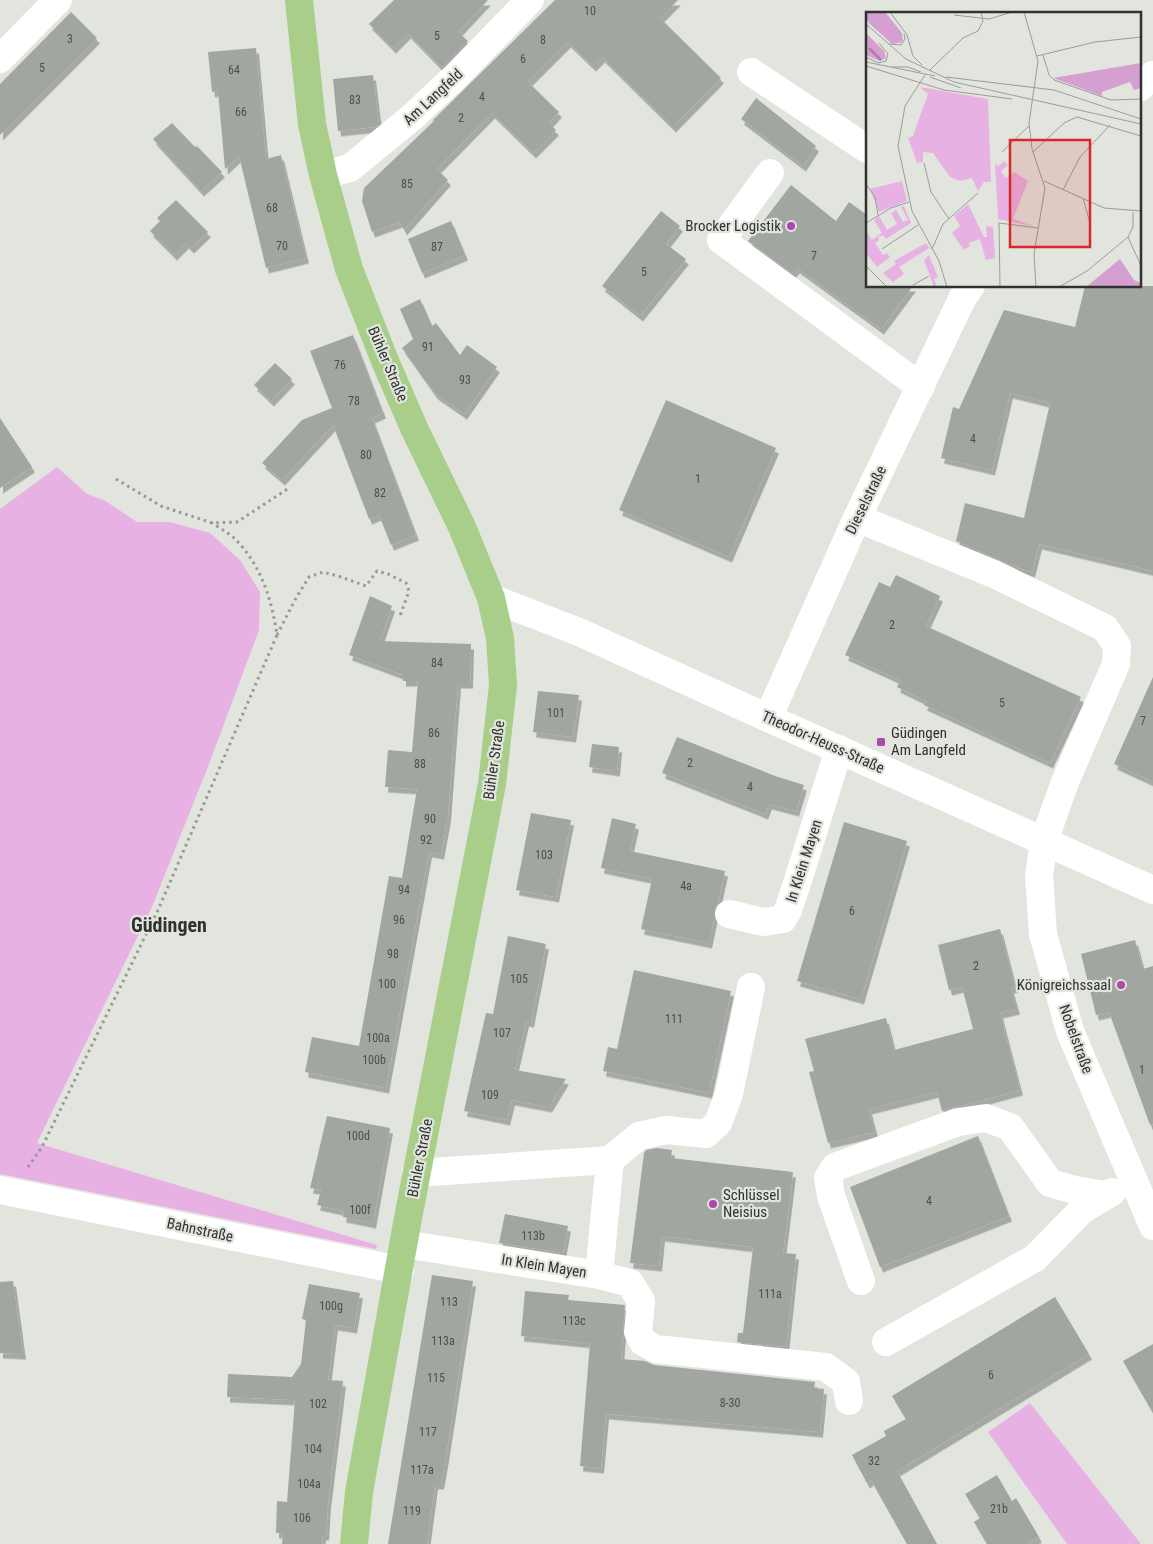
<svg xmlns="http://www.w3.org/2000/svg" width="1153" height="1544" font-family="'Roboto Condensed',sans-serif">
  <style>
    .green { fill: #e7b2e3 }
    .building { fill: #a2a6a0; filter: url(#shadow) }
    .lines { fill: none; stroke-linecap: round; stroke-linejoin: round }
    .path { stroke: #969994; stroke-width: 3; stroke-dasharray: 2.5 4; stroke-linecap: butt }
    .minor { stroke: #fff; stroke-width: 28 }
    .major { stroke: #a9ce8a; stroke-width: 28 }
    .poi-dot { fill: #ae48ac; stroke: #e1e5de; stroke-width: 2 }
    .labels { text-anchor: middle; stroke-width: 4.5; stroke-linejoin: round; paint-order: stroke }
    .number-label { font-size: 12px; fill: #4c4f4b }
    .street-label { font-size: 15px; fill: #30322f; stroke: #e1e5de }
    .poi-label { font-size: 15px; fill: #30322f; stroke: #e1e5de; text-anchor: end }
    .district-label { font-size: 20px; font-weight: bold; fill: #30322f; stroke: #e1e5de }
    .inset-river { fill: none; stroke: #ae7cab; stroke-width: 2.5 }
    .inset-road { fill: none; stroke: #9a9d98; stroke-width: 1 }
    .view { fill: #d62828; fill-opacity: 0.15; stroke: #d62828; stroke-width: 2.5 }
    .inset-edge { fill: none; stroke: #30322f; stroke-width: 2.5 }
  </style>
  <defs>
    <filter id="shadow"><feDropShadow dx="3" dy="5.5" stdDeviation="0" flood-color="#0004"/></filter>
  </defs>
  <rect width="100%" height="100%" fill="#e1e5de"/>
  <!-- green -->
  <path class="green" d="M57,467L87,494L104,500L137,522H170L210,533L240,560L260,592L259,630L209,764L152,907L37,1143L377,1245L376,1249L0,1174V509Z
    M1030,1403L1141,1544H1067L988,1432Z"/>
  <!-- building -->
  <path class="building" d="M394,0H488L458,32L468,41L442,68L408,33L393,48L369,24Z
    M555,0H678L660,18L721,78L673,127L602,57L593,66L568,42L528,82L559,112L549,123L556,130L533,153L492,113L437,169L448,180L404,230L400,222L372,232L362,201L364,188L435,120L432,121Z
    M71,12L97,38L0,135V84Z
    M256,48L266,159L281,155L306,258L266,268L239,156L225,169L218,91L212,92L208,52Z
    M373,75L379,124L375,127L338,131L333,79Z
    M756,98L816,146L803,166L741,119Z
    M172,123L195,147L197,146L222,172L201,191L153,139Z
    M791,185L836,221L849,202L867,215V286H913L881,329L797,268L792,273L748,241Z
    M176,200L208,232L191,248L186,243L174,255L150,231L160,221L157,218Z
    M661,211L680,226L666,244L686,259L640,316L602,286Z
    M451,221L465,255L422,273L408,239Z
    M1085,286H1153V571L1039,544L1032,572L1013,566L956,541L965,503L1024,518L1050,403L1010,393L992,470L941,458L953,407L959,409L1004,310L1075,327Z
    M420,299L432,326L436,323L460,355L467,345L497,367L464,414L435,394L402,348L413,339L400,309Z
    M353,335L383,413L372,418L416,535L391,545L379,515L369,519L333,425L282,480L262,463L302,420L332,408L310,351Z
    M275,363L292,379L271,401L254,385Z
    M666,400L776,448L729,557L619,510Z
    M0,418L32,467L0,488Z
    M896,575L940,596L926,626L1081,697L1050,763L924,705L926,701L897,687L900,680L845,655L879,582L890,587Z
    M370,596L392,606L380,641L471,644L470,683H458L448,816L441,854L429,852L386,1088L305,1072L312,1037L359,1046L389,876L402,878L417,789L385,787L388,750L412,752L418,681H403V675L349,655Z
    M1153,677V782L1114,764Z
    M538,691L579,695L573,737L533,732Z
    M677,737L775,776L804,785L796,811L769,804L765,814L662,773Z
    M592,744L619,747L617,771L589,767Z
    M531,813L571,820L556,897L516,890Z
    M612,818L636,824L630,851L725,871L718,903L714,911V919L709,943L641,929L652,879L601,868Z
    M844,822L907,841L861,999L797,981Z
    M1000,929L1015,987L1011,988L1017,1009L1000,1013L1020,1090L942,1111L937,1092L869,1109L875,1132L828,1143L809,1072L814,1071L805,1039L886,1018L894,1050L973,1029L962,987L949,990L938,945Z
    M508,936L546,944L531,1022L526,1021L515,1070L566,1079L549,1107L512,1100L507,1120L464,1111L486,1013L493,1014Z
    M1135,940L1143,969L1153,966V1124L1150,1125L1109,1012L1096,1015L1081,954Z
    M634,970L731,991L709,1093L603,1071L608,1047L617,1049Z
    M327,1116L390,1128L373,1223L343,1217L344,1211L317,1205L321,1190L310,1188Z
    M978,1136L1009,1216L880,1267L850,1187Z
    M657,1148L672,1150L671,1158L793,1172L783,1253L796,1254L786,1347L737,1342L738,1333H743L753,1247L662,1236L659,1266L630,1263L644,1153L646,1150Z
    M505,1214L568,1226L563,1253L499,1243Z
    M432,1275L473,1281L446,1456L441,1484H435L427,1544H388Z
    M13,1281L23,1354L0,1353V1282Z
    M309,1284L360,1293L354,1328L335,1325L328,1380L343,1381L328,1503L326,1535H323L322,1544H282L283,1533H276L277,1501L287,1502L295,1400L227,1397L228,1374L292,1377L301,1364L306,1320L302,1319Z
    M525,1291L569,1295L568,1300L625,1305L621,1359L645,1361L654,1365L815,1382L814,1388L824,1389L820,1432L606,1414L601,1468L580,1466L590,1343L521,1336Z
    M1055,1297L1089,1354L897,1471L937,1544H907L871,1480L867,1483L852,1455L886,1436L884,1431L906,1419L892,1396Z
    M1153,1344V1413L1123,1361Z
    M997,1475L1012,1501L1016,1498L1039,1537L1027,1544H987L974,1522L980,1518L965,1494Z"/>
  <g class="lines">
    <!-- path -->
    <path class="path" d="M116,479L161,506L212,523L237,522L289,488
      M277,635L296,598L309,577L323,572L338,576L366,586L377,571L388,574L406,583L409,591L400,616
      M28,1167L42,1147L158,910L277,635C272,601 262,568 238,542C231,534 221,529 212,523"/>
    <!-- minor -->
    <path class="minor" d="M0,59L58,0
      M751,72L867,149
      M1139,88L1153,75
      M770,173L721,240L921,387
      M323,175L350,168L411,118L455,77L530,0
      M857,518L994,574L1105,628L1117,646L1116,664L1065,782L1044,841L1039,876L1043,934L1070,1031L1153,1226
      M491,598L579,632L768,718L1153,890
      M768,718L857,518L963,297L971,286
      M729,914L764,922L783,919L788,910L799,877L839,749
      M416,1173L610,1160L639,1136L666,1130L706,1134L718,1123L729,1094L751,987
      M0,1190L400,1270
      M404,1244L599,1275L630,1283L641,1301L638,1332L643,1342L656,1349L826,1367L846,1382L849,1401
      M599,1275L610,1160
      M861,1281L831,1196L828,1178L835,1167L958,1122L986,1118L1010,1127L1050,1183L1075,1190L1105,1195
      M886,1342L1035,1258L1082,1210L1112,1192"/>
    <!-- major -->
    <path class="major" d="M299,0L312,124L323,175L349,269L385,361L414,428L462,527L491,598L500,638L503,685L492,784L408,1218L359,1492L354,1544"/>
  </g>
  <!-- markers -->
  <g class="poi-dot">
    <circle cx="791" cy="226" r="5"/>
    <rect x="876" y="737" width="10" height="10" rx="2.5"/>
    <circle cx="1121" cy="985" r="5"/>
    <circle cx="713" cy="1204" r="5"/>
  </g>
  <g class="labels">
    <!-- number labels -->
    <g class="number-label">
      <text x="590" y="15">10</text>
      <text x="437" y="40">5</text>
      <text x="70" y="43">3</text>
      <text x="543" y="44">8</text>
      <text x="523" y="63">6</text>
      <text x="42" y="72">5</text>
      <text x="234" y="74">64</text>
      <text x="482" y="101">4</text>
      <text x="355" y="104">83</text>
      <text x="241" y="116">66</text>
      <text x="461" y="122">2</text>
      <text x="407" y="188">85</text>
      <text x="272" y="212">68</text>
      <text x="282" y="250">70</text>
      <text x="437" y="251">87</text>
      <text x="814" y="260">7</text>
      <text x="644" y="276">5</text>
      <text x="428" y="351">91</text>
      <text x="340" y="369">76</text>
      <text x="465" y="384">93</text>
      <text x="354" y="405">78</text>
      <text x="973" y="443">4</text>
      <text x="366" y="459">80</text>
      <text x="698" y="483">1</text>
      <text x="380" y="497">82</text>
      <text x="892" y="629">2</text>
      <text x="437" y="667">84</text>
      <text x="1002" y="707">5</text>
      <text x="556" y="717">101</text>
      <text x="1143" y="725">7</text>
      <text x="434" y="737">86</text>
      <text x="690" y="767">2</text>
      <text x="420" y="768">88</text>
      <text x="750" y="791">4</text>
      <text x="430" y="823">90</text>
      <text x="426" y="844">92</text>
      <text x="544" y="859">103</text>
      <text x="686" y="890">4a</text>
      <text x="404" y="894">94</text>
      <text x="852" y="915">6</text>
      <text x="399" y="924">96</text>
      <text x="393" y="958">98</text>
      <text x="976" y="970">2</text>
      <text x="519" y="983">105</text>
      <text x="387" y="988">100</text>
      <text x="674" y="1023">111</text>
      <text x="502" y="1037">107</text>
      <text x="378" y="1042">100a</text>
      <text x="374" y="1064">100b</text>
      <text x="1142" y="1074">1</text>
      <text x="490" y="1099">109</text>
      <text x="358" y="1140">100d</text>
      <text x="929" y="1205">4</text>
      <text x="360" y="1214">100f</text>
      <text x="533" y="1240">113b</text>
      <text x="770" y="1298">111a</text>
      <text x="449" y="1306">113</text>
      <text x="331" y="1310">100g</text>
      <text x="574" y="1325">113c</text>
      <text x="443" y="1345">113a</text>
      <text x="991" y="1379">6</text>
      <text x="436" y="1382">115</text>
      <text x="730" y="1407">8-30</text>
      <text x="318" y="1408">102</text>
      <text x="428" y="1436">117</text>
      <text x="313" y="1453">104</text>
      <text x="874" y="1465">32</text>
      <text x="422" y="1474">117a</text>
      <text x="309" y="1488">104a</text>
      <text x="999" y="1513">21b</text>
      <text x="412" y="1515">119</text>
      <text x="302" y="1522">106</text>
    </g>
    <!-- street labels -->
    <g class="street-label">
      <text transform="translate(433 97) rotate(-43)" y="5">Am Langfeld</text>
      <text transform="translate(388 364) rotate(67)" y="5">Bühler Straße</text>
      <text transform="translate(866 500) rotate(-64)" y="5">Dieselstraße</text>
      <text transform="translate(823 742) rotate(24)" y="5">Theodor-Heuss-Straße</text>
      <text transform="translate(494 760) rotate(-82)" y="5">Bühler Straße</text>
      <text transform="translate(804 861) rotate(-72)" y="5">In Klein Mayen</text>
      <text transform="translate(1076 1039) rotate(70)" y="5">Nobelstraße</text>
      <text transform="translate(420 1158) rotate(-79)" y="5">Bühler Straße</text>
      <text transform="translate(200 1230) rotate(12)" y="5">Bahnstraße</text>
      <text transform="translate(544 1266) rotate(9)" y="5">In Klein Mayen</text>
    </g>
    <!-- poi labels -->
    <g class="poi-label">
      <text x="781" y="231">Brocker Logistik</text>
      <text x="891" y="738" text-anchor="start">Güdingen<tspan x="891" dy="17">Am Langfeld</tspan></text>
      <text x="1111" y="990">Königreichssaal</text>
      <text x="723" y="1200" text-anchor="start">Schlüssel<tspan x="723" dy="17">Neisius</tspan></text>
    </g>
    <!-- district labels -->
    <g class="district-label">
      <text x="169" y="932">Güdingen</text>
    </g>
  </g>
  <!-- overview -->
  <g transform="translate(866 12)">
    <rect width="275" height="275" fill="#e1e5de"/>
    <path d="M54,75L122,87L125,170H118L112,179L106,166L94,169L84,165L67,141L57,140V150L51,151L42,126L47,124L62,82ZM138,149L142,153L135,159L140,166L148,160L162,169L147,207L170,215L132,207L129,152L133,154ZM36,169L41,189L13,200L4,177ZM102,192L118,225H121L120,214L127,215L129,246L120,248L114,227L103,231L104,234L98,238L86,221L94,214L88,204ZM38,194L45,211L20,227L17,223L12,225L13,228L9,231L17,243L21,241L24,245L11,255L0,241V219L6,228L16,221L8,208L13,204L21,218L31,212L25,201L30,198L37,210L42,208L35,195ZM60,231L63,236L33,255L38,262L27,270L17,261L30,252L28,249ZM63,243L72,265L68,267L71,275H68L58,248Z" fill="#e7b2e3"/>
    <path d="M1,0H19L36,21L37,30L26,32L4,12L0,7ZM0,21L18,39L20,46L14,49L0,43ZM275,51V76L268,78L264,70L236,80V84L187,66ZM254,247L268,268L275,271V275H220Z" fill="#d5a0d1"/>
    <path class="inset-river" d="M3,36L15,48"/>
    <path class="inset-road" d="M24,0L41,23L47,44L56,53M158,0L172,49L163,111L166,137L179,176L168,242L170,275M88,3L123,7L146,0M0,12L40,47L88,70L275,112M23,32L35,33L39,27L38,22M177,43L183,63L188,68L245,88L275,87M171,44L229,30L275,25M0,45L12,51L20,49L22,42L13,31M0,50L69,64M0,54L78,78L146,87M25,55H42L55,60M64,58L97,26L112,19L117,9L115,0M59,63L39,94L32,134L46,199L73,249L81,275M64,65L95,76M80,65L188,78L275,107M136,140L163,114M167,140L198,111L211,105L275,124M58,151L65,180L83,207M178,169L238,196L275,199M0,172L9,185L12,203M197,178L214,145L244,113M217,186L225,215M0,211L25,196L43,190M262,225L275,254M16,237L52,213M66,237L77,212L112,181M0,254L21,275M47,273L63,264M134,275L133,211L172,216M193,275L221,259L262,225L267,215V200"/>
    <path class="view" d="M144,128H224V235H144Z"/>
    <rect width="275" height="275" class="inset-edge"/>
  </g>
</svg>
